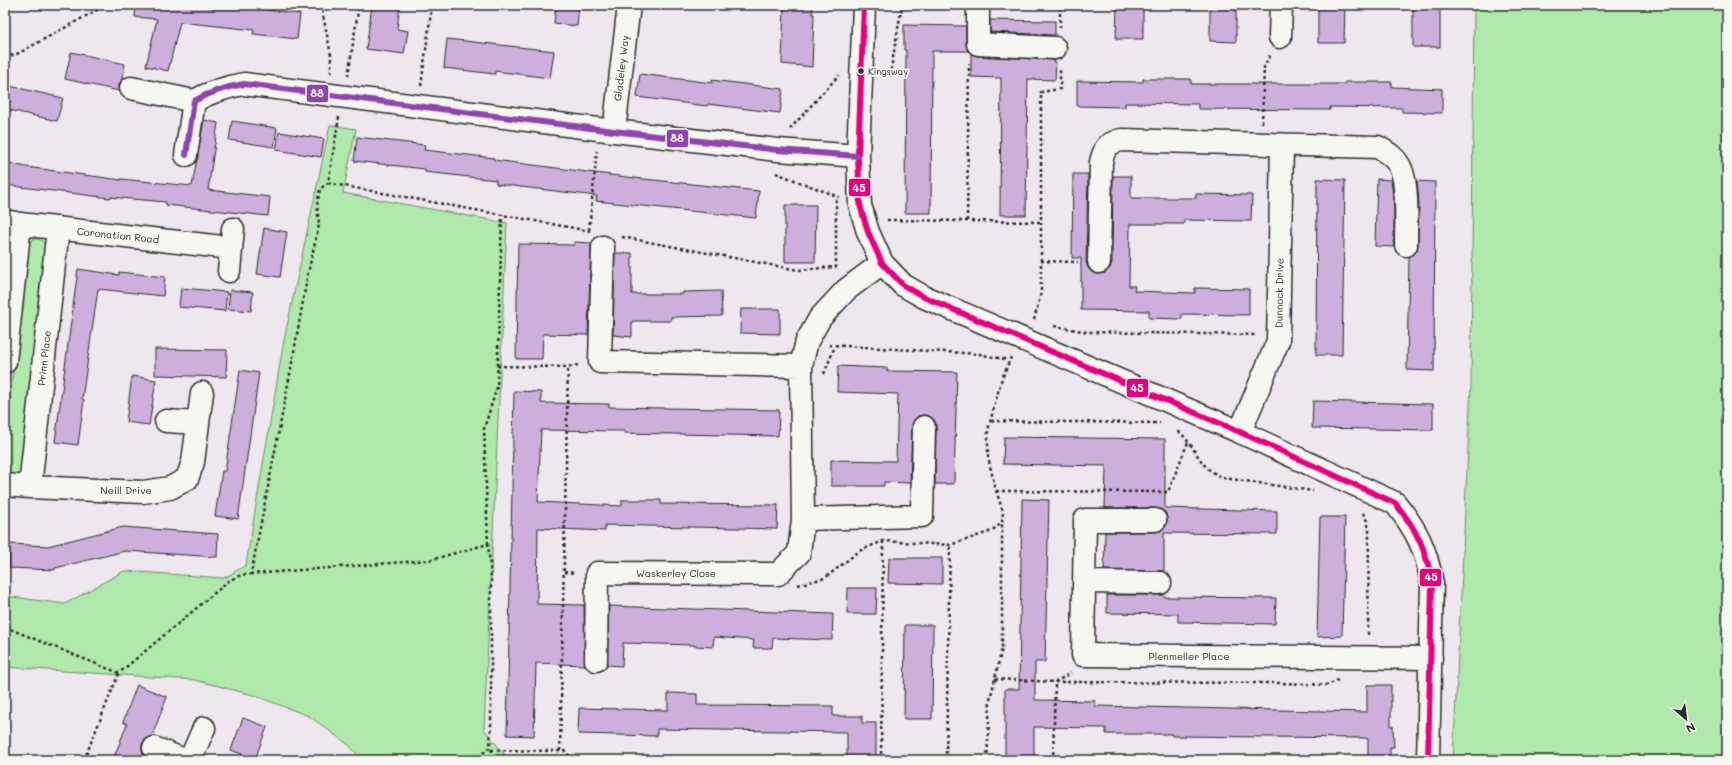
<svg xmlns="http://www.w3.org/2000/svg" width="1732" height="765" font-family="Mali,sans-serif">
  <style>
    .green { fill: #b0e9ac; stroke: #6e8a6c }
    .building { fill: #ccafdc; stroke: #2b2b2b }
    .lines { fill: none; stroke-linecap: round; stroke-linejoin: round }
    .minor-casing { stroke: #2b2b2b; stroke-width: 25 }
    .path { stroke: #2b2b2b; stroke-width: 2.5; stroke-dasharray: 3 3; stroke-linecap: butt }
    .minor { stroke: #f6f6f2; stroke-width: 22 }
    .bus-1-casing { stroke: #f6f6f2; stroke-width: 9 }
    .bus-2-casing { stroke: #f6f6f2; stroke-width: 9 }
    .bus-1 { stroke: #e5007d; stroke-width: 6 }
    .bus-2 { stroke: #8e44ad; stroke-width: 6 }
    .bus-dot { fill: #2b2b2b; stroke: #f6f6f2; stroke-width: 1.5 }
    .labels { text-anchor: middle; stroke-width: 3.5; stroke-linejoin: round; paint-order: stroke }
    .bus-label { font-size: 9px; fill: #2b2b2b; stroke: #f6f6f2; text-anchor: start }
    .street-label { font-size: 10px; fill: #2b2b2b; stroke: #f6f6f2 }
    .line-badge { stroke: #f6f6f2; stroke-width: 1.5 }
    .badge-label { font-size: 11px; text-anchor: middle; font-weight: bold; fill: #fff }
  </style>
  <rect width="100%" height="100%" fill="#eee8ee"/>
  <filter id="ink" filterUnits="userSpaceOnUse"><feTurbulence type="fractalNoise" baseFrequency=".025" numOctaves="2"/><feDisplacementMap in="SourceGraphic" scale="8" xChannelSelector="R" yChannelSelector="G"/><feConvolveMatrix kernelMatrix="1 2 1 2 8 2 1 2 1" color-interpolation-filters="sRGB"/></filter>
  <g filter="url(#ink)">
    <!-- green -->
    <path class="green" d="M1474,5H1727V760H1453L1471,386Z
      M330,125L356,129L343,193L507,223L484,729L507,758L514,760H362L349,745L309,716L253,695L195,680L5,667V596L65,604L124,571L224,578L246,565L284,340Z
      M34,239C41,239 44,241 47,247L22,472L20,476L5,475V442L27,247L29,242Z"/>
    <!-- building -->
    <path class="building" d="M136,5H252L251,8L300,14L297,39L253,34L254,30L180,22L168,71L146,66L157,19L135,17Z
      M372,5H400L397,29L408,31L404,54L366,49Z
      M556,5H579L577,26L554,23Z
      M784,5H813L812,14H814L812,67L782,64Z
      M1117,5H1143V39H1116Z
      M1210,5H1236V42L1210,41Z
      M1318,5H1345L1344,43H1318Z
      M1413,5H1440V47H1413Z
      M990,20L1055,21V35L990,32Z
      M904,25L966,26V44L968,51H932L931,213H905L906,50H904Z
      M447,39L554,51L550,78L495,71V74L444,68Z
      M71,52L125,64L122,79L119,85V91L65,79Z
      M971,54L977,56L1054,60V62H1056L1055,80L1028,79L1026,215H1000L1001,78L971,77Z
      M640,74L712,83V80L783,89L780,113L708,104L707,106L637,97Z
      M1143,79H1191V84H1345V82H1392V87L1442,89V113L1402,112V108L1330,107V110L1198,109V104L1125,103V107L1077,106V81L1143,82Z
      M5,85L63,98L57,121L5,109Z
      M204,120L218,123L208,190L270,197L268,216L166,205V202L110,197V198L5,185V162L26,167L121,180V179L192,186Z
      M232,121L277,128L274,147L229,140Z
      M279,132L324,139L321,157L276,150Z
      M357,137L425,145L424,150L494,158V160L634,178L759,191L756,218L596,201L597,196L496,184V180L425,172V169L354,161Z
      M1073,174H1088L1086,262L1088,268L1093,273L1098,274L1105,273L1110,268L1112,262L1113,176H1131V198H1196V194L1252,195L1251,221L1184,220V224H1130L1129,286H1135L1134,291L1195,293V288L1249,289V315L1182,314V319L1149,318V311L1081,310V258H1072Z
      M1317,179L1345,180L1342,355H1316Z
      M1377,179L1391,180L1394,204V247L1375,246Z
      M1417,181L1435,182L1434,371L1407,370L1409,257L1416,252L1418,245L1419,203Z
      M785,205H816L815,262H785Z
      M264,228L287,232L280,277L257,274Z
      M574,242L591,243L588,335L543,334L542,359H516L518,244L574,245Z
      M615,253H632V294H683V292L721,291L722,316L671,317V321H632V337L613,335Z
      M78,269L119,275V272L165,277L163,296L98,289L82,399L84,400L78,445L55,442Z
      M181,288L227,292L225,311L179,307Z
      M230,290L253,292L251,311L228,309Z
      M741,309H780V334L740,333Z
      M155,349L227,350L226,377L155,375Z
      M838,366L887,368V371L957,372L954,484H935L936,427L935,421L931,417L924,415L918,416L914,420L912,426L910,483L884,482V486H831V460L896,461L898,394L837,392Z
      M240,370L259,373L238,519L215,516L222,471H225Z
      M132,376L156,380L149,425L126,422Z
      M514,391L541,392V403L609,404V407L779,410L778,436L624,433V431L541,430L538,502L622,506V500H661V504L778,505L777,529L605,525V531L538,528L537,604L584,605L585,665L536,663L534,736L507,735Z
      M1313,401L1433,404V430L1312,428Z
      M1004,437L1165,439V508L1277,511V534L1164,533V571L1104,570L1105,532H1155L1161,531L1166,526L1167,520L1166,513L1161,509L1155,508H1105L1106,466L1003,464Z
      M1022,499L1049,500L1045,662H1035V700L1095,701V706L1367,712V685H1391V726H1393L1394,747H1390V760H1368V739L1365,738L1172,736V734H1106V728L1034,727V760H1005V689H1019Z
      M1320,517H1345L1342,636L1317,637Z
      M123,527L218,534L217,557L125,551L55,568V570L9,568L10,544L48,546Z
      M889,558H942V584L888,583Z
      M848,588H877L876,614H847Z
      M1107,595H1163L1164,597L1276,598L1275,624L1178,622V614L1107,613Z
      M609,606L833,614L832,640L773,638L772,648H753L754,640L714,637L713,647L694,646V645L623,643L622,666L607,665Z
      M905,625H933L932,719H904Z
      M137,685L167,697L152,736L146,738L142,744V750L144,756L143,760H113L127,724L123,722Z
      M668,693L697,694V705L833,706V716H862V723H876V759H847V732L657,729V736L578,734L579,708L668,710Z
      M243,718L267,727L255,759L231,750Z"/>
    <g class="lines">
      <!-- minor casing -->
      <g class="minor-casing">
        <path id="minor" d="M864,5L858,156L860,205L868,232L882,263L903,285L924,297L1240,432L1395,503C1417,530 1426,549 1432,583L1428,760
          M978,5V44L1055,48
          M1280,37L1281,5
          M131,88L194,101
          M614,131L629,5
          M186,155L194,101C210,92 226,87 244,84L614,131L778,150L858,156
          M5,221L20,224L231,248
          M603,247L600,362L801,366
          M1099,262L1101,162C1105,147 1106,144 1121,140L1378,147C1386,152 1394,156 1399,165C1409,181 1406,225 1406,245
          M229,271L233,229
          M5,362L20,224
          M166,421L198,423
          M1240,432L1278,341L1282,146
          M5,485L30,487L143,492L170,488L187,479L193,462L202,393
          M30,487L58,228
          M803,519L922,516L924,427
          M1155,520H1085L1083,655L1431,658
          M1084,582L1160,583
          M596,660L597,573L778,574L799,553L803,519L801,366L807,341L820,318L846,290L882,263
          M154,748L184,760
          M190,760L204,728"/>
      </g>
      <!-- path -->
      <path class="path" d="M321,5L331,55V73
        M1060,28V5
        M5,58L19,53L106,5
        M883,75H890L902,5
        M348,76L359,5
        M421,86L432,5
        M339,117L328,183L320,189L317,205L319,225L308,273L290,374L251,574L430,560L488,544L491,577V726L490,747L475,760
        M1262,123L1264,67L1270,55
        M790,129L839,75
        M776,173L839,197
        M328,183L590,231
        M887,220L1041,222
        M967,221L969,64
        M589,230L597,151
        M622,237L798,270L836,267V199
        M1041,261L1078,262
        M1034,320L1041,293V92L1060,89V69
        M1054,326L1087,332L1256,335
        M829,345L979,354L1008,360
        M497,366L568,367L578,365
        M824,374L835,346
        M991,421L1160,423
        M1178,431C1198,447 1197,468 1224,478L1313,491
        M996,491L1168,492L1188,442
        M1363,513L1367,521L1369,529L1368,637
        M488,544L484,429L497,387L502,214
        M564,572L575,573
        M798,585L825,578L859,551L883,541L950,545L989,532L997,527L1002,522L1003,512L995,487L988,457V430L1001,381L1011,357
        M5,627L119,673L230,580L241,575L251,574
        M995,679L1055,682L1280,683L1328,685L1338,680
        M491,749L495,760
        M491,750L565,751L573,760
        M560,751L568,367
        M84,760L119,673
        M780,760L790,758L797,760
        M881,760L883,540
        M946,760L950,545
        M987,760L990,700L1002,648V522
        M1053,760L1055,682L1071,673"/>
      <!-- minor -->
      <use href="#minor" class="minor"/>
      <!-- bus-1 casing -->
      <g class="bus-1-casing">
        <path id="bus-1" d="M864,5L858,156L860,205L868,232L882,263L903,285L924,297L1240,432L1395,503C1417,530 1426,549 1432,583L1428,760"/>
      </g>
      <!-- bus-2 casing -->
      <g class="bus-2-casing">
        <path id="bus-2" d="M186,155L194,101C210,92 226,87 244,84L614,131L778,150L858,156"/>
      </g>
      <!-- bus-1 -->
      <use href="#bus-1" class="bus-1"/>
      <!-- bus-2 -->
      <use href="#bus-2" class="bus-2"/>
    </g>
  </g>
  <!-- markers -->
  <circle class="bus-dot" cx="861" cy="71" r="3.5"/>
  <g class="labels">
    <!-- bus labels -->
    <g class="bus-label">
      <text x="868" y="75">Kingsway</text>
    </g>
    <!-- street labels -->
    <g class="street-label">
      <text transform="translate(621 68) rotate(-83)" y="4">Gladeley Way</text>
      <text transform="translate(118 235) rotate(6)" y="4">Coronation Road</text>
      <text transform="translate(1279 293) rotate(-89)" y="4">Dunnock Drive</text>
      <text transform="translate(44 358) rotate(-84)" y="4">Prinn Place</text>
      <text x="126" y="494">Neill Drive</text>
      <text x="676" y="577">Waskerley Close</text>
      <text x="1189" y="660">Plenmeller Place</text>
    </g>
  </g>
  <g class="line-badge">
    <rect x="306" y="84" width="23" height="19" rx="4" fill="#8e44ad"/>
    <rect x="666" y="129" width="23" height="19" rx="4" fill="#8e44ad"/>
    <rect x="848" y="178" width="23" height="19" rx="4" fill="#e5007d"/>
    <rect x="1126" y="378" width="23" height="20" rx="4" fill="#e5007d"/>
    <rect x="1419" y="568" width="23" height="19" rx="4" fill="#e5007d"/>
  </g>
  <g class="badge-label">
    <text x="317" y="97">88</text>
    <text x="677" y="142">88</text>
    <text x="859" y="192">45</text>
    <text x="1137" y="392">45</text>
    <text x="1431" y="581">45</text>
  </g>
  <!-- margin -->
  <rect width="1732" height="765" fill="none" stroke="#f6f6f2" stroke-width="20"/>
  <rect x="10" y="10" width="1712" height="745" fill="none" stroke="#2b2b2b" stroke-width="1.5" filter="url(#ink)"/>
  <!-- north arrow -->
  <g transform="translate(1686 719) rotate(152)" stroke="#f6f6f2" stroke-width="3" paint-order="stroke">
  <path d="M0-3L7 15L0 10L-7 15Z" fill="#2b2b2b"/>
  <text y="-6" font-size="11" font-weight="bold" text-anchor="middle" fill="#2b2b2b">N</text>
  </g>
</svg>
